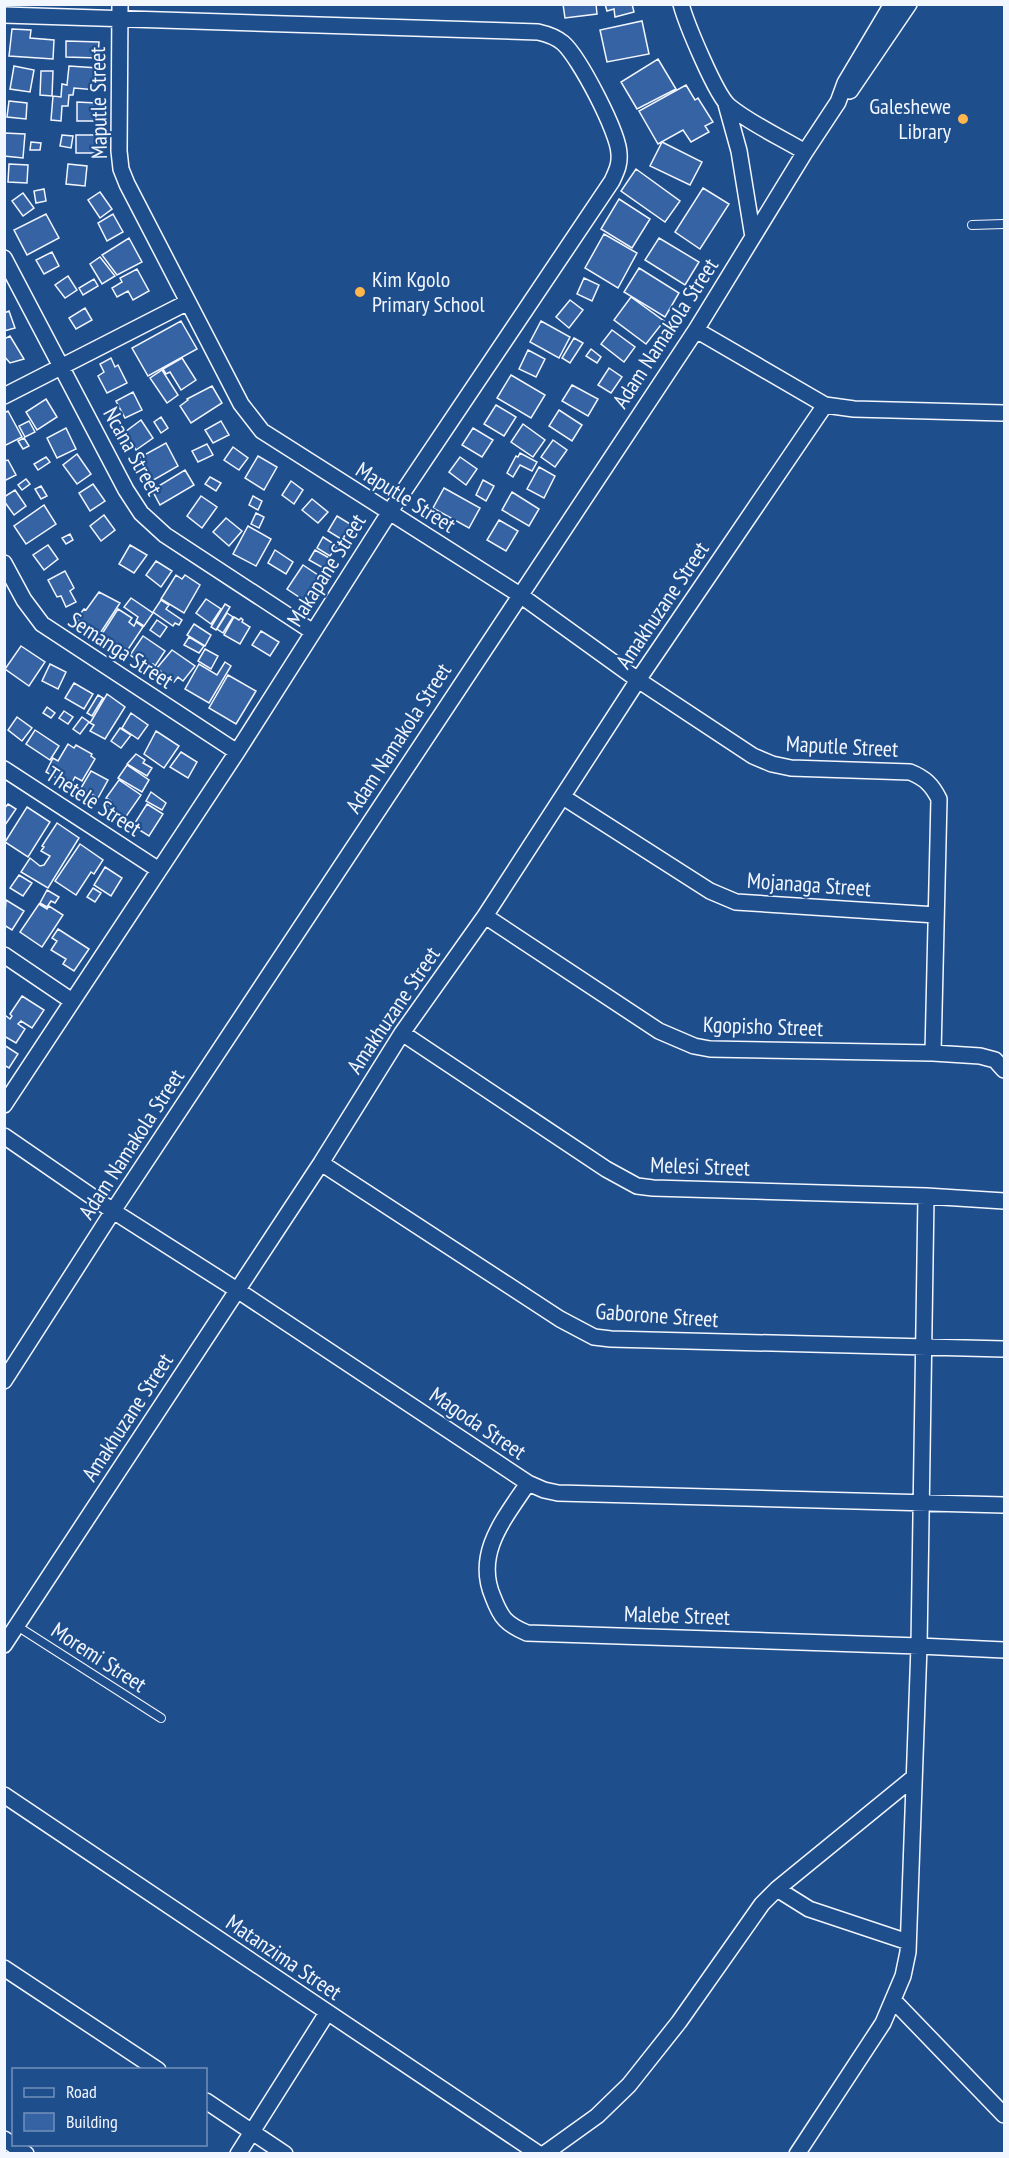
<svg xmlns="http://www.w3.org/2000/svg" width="1009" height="2158" font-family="'PT Sans Narrow',sans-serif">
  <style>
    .building { fill: #3563a3; stroke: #f2f6ff; stroke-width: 1.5 }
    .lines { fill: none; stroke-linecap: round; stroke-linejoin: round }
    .service-casing { stroke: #f2f6ff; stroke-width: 10 }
    .minor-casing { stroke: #f2f6ff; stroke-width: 18 }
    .service { stroke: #1f4e8c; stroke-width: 8 }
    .minor { stroke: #1f4e8c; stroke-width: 15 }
    .poi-dot { fill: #ffb74d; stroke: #1f4e8c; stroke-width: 2 }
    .labels { text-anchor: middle; stroke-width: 4.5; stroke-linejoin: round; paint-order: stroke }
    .street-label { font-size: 22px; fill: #f2f6ff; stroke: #1f4e8c }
    .poi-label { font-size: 22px; fill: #f2f6ff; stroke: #1f4e8c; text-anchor: end }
  </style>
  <rect width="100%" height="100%" fill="#1f4e8c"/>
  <!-- building -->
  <path class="building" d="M563,4H596L597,14L565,18Z
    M605,4H632L634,12L615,17L614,9L607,11Z
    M642,21L649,54L607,62L600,30Z
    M12,29L31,30L30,38L54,40L53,59L9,56Z
    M66,41L99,42L98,58L66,57Z
    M658,59L676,89L637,109L621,82Z
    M14,66L34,70L30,92L10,89Z
    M69,66L98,68L97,90L74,88L73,95H69L68,106H62L61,121L51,120L53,96L61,97L62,84L67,85Z
    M41,71H53L52,96L40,95Z
    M686,85L695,100L698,98L713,122L705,126L709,132L691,142L683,130L658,144L639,111Z
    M9,101L27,103L26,119L7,117Z
    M77,102L96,103L95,121H77Z
    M4,133L25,134L23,158L4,156Z
    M62,135L73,136L71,148L60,146Z
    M76,135H96L97,153H76Z
    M31,142L41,143L40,150H30Z
    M662,142L702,162L690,185L650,166Z
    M9,164L28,165L27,183L8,182Z
    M68,164L87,166L85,186L66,184Z
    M636,169L680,201L665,222L621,191Z
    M703,188L729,204L700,249L675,232Z
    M44,189L46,201L36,203L34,191Z
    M100,192L112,209L100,218L88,200Z
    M23,193L34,208L23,216L12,201Z
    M619,199L650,219L632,248L601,229Z
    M46,214L59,238L27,255L14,230Z
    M113,214L123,232L107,241L98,223Z
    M604,234L637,253L618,288L585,268Z
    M129,238L142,262L117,275L102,255Z
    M659,238L699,262L685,285L645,260Z
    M52,252L59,266L44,274L36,260Z
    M100,257L115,276L102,284L90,264Z
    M639,268L679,293L665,317L624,292Z
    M137,269L149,291L133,300L128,291L117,297L112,288L122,282L120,278Z
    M68,276L77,290L65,298L55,285Z
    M584,278L599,285L592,301L577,294Z
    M94,279L98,286L83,295L79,288Z
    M631,297L664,321L646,344L614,320Z
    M570,300L583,310L569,328L556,317Z
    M85,308L92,320L76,329L69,318Z
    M9,311L15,328L4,331V313Z
    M181,321L197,349L148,376L132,348Z
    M541,321L570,337L559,358L530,342Z
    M612,330L635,347L624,362L601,344Z
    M10,336L24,359L10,363L4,356V339Z
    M574,338L583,343L570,363L562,358Z
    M591,349L601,357L597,363L586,356Z
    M528,350L545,359L536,377L519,369Z
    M111,358L115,367L118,365L127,383L107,393L98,376L104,372L100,364Z
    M182,358L196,380L181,390L170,372L166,374L163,369Z
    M609,368L622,377L611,393L598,385Z
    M162,370L178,395L167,403L150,378Z
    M511,375L545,395L531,418L497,398Z
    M572,385L598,399L588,416L562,401Z
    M212,386L222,403L191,423L180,406L188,400L187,399Z
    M133,392L142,410L125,418L116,401Z
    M46,399L57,417L37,430L26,412Z
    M496,405L516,417L504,436L484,424Z
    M559,410L582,425L572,441L549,426Z
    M8,411L22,437L4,446V413Z
    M161,417L168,428L161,433L154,422Z
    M141,420L153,438L136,450L125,432Z
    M29,421L35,432L25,437L19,426Z
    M221,421L229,435L213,443L205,430Z
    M523,424L545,440L533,457L511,442Z
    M66,428L76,449L57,458L47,438Z
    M473,428L493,440L482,457L462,445Z
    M24,438L29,446L23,449L18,441Z
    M553,440L567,450L555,467L541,457Z
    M166,443L178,466L150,482L137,459Z
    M207,444L213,455L198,462L192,451Z
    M233,447L248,458L239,470L224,460Z
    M520,453L537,462L532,471L520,465L513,477L507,473L516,456L518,457Z
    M77,454L91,474L77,484L63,465Z
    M258,456L277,467L264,490L245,478Z
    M46,457L50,462L38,470L34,464Z
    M460,457L477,469L466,485L449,472Z
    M8,460L16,475L4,481V461Z
    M539,467L555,476L544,498L527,489Z
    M185,470L194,485L160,505L152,490Z
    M210,477L221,483L216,491L205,484Z
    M26,479L30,484L22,490L18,485Z
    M483,480L494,486L486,501L476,495Z
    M291,481L303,490L294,504L282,495Z
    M93,484L105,501L90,511L79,493Z
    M41,486L47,496L41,499L35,489Z
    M444,488L480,508L469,528L433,508Z
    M15,490L26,506L14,515L4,501V497Z
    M512,492L539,509L529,526L502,510Z
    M201,496L217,507L202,528L187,516Z
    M253,496L262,501L258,510L249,505Z
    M312,499L328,512L318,523L302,510Z
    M44,505L56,524L26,544L14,526Z
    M256,513L264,517L259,528L251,524Z
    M104,515L115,530L101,541L90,526Z
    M337,516L355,527L346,542L328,531Z
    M226,518L242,531L229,546L213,532Z
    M499,520L518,531L506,551L487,540Z
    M248,526L271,539L256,566L233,554Z
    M70,534L73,540L66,544L62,538Z
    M323,537L337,546L330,556L317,548Z
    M48,545L58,559L44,570L33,555Z
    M130,545L147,555L134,573L119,564Z
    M275,550L293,562L286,574L268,563Z
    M315,550L331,559L325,569L309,560Z
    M156,561L172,571L161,587L146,575Z
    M303,565L324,579L308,603L287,589Z
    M65,571L74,588L70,591L76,602L66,607L61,596L57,597L48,580Z
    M176,575L182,579L185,575L200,585L184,613L161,599Z
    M99,592L120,603L99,635L76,619L84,609L86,610Z
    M131,598L153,613L144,626L136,621L138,617L124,607Z
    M206,599L221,609L211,624L196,613Z
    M161,600L169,605L166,609L182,620L179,625L175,623L173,626L153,612Z
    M225,604L230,607L216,630L211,627Z
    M118,609L132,618L129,622L134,626L136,622L143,627L127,651L121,647L119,650L100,637Z
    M227,613L233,617L223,633L217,629Z
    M234,617L239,620L241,618L243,620L242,622L250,627L240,644L224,635Z
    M157,620L167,627L160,637L150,630Z
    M194,624L211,635L205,646L187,635Z
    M261,631L279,642L270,656L252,645Z
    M143,636L165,651L155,666L153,664L148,667L130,655Z
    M189,637L204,646L199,653L184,645Z
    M21,646L45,662L29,686L5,669Z
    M205,649L218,656L211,669L198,661Z
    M172,650L195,666L183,681L178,677L174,682L157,668Z
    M225,662L231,666L209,703L185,689L199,664L217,675Z
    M50,664L66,672L58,689L42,681Z
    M228,675L256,691L236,724L209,708Z
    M74,683L93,694L84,709L65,698Z
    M107,694L125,707L105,739L90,731L94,725L90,723Z
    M98,695L103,698L92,716L87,713Z
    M47,707L55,713L51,718L43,713Z
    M64,711L73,717L68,724L59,718Z
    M131,713L148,725L138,739L122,728Z
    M17,717L32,728L22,741L8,730Z
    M82,717L89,722L80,734L73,729Z
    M120,728L131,735L121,748L111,741Z
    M35,730L59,746L50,760L26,744Z
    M156,731L179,746L164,768L144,754Z
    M68,744L74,748L76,745L92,754L91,756L95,759L82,781L75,777L70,786L46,772L53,758L58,761Z
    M181,752L197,762L188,778L170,767Z
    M136,754L145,760L143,763L152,768L147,776L127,764Z
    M127,765L149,780L142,792L118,778Z
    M91,771L108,780L98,798L81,788Z
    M119,780L141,795L125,818L118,813L115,817L105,810L111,801L106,798Z
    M151,792L166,803L162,810L146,801Z
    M8,804L16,809L5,825L4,809Z
    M147,804L163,814L149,836L133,826Z
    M27,807L50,822L28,857L5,842Z
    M57,823L79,838L48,888L21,872L30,858L40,866L44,865L50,856L41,851L44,847L42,846Z
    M80,844L103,860L94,874L91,872L76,895L55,881Z
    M105,867L122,878L111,896L94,885Z
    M19,875L32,883L23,896L10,888Z
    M93,888L101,893L95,902L87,897Z
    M47,890L59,897L55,903L51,901L47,907L40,903Z
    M6,900L24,911L12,930L4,925Z
    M39,904L47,909L49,906L63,915L42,947L20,932Z
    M58,929L89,949L74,971L63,964L66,959L51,950L57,941L52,938Z
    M22,996L44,1010L32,1028L21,1021L18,1024L25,1029L16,1043L4,1036V1018L6,1016L10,1019L12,1016L10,1014Z
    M4,1045L18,1054L9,1068L4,1065Z"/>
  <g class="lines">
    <!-- service casing -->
    <g class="service-casing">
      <path id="service" d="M972,225L1004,224
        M17,1626L161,1718"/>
    </g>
    <!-- minor casing -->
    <g class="minor-casing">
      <path id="minor" d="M120,4L119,151L121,169L127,184L241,404L262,431L520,595L638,680L753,756L772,764L791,768L910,772C925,778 932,785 939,799L933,1053
        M681,4C686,23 716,95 729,106C751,124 780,137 805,152
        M4,15L538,32C547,34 556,37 563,43C579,57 619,133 619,154C620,165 616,172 612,181L389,513L237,752L4,1105
        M850,91L909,4
        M726,104L739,151L753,237
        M4,258L126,490L141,513L165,535L313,632
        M696,330L825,405L854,409L1004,413
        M4,396L188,302
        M4,563L24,600L42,624L237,752
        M4,769L159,870
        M563,797L710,891L736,902L936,915
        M485,916L659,1031L694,1046L710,1049L933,1053L980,1056L995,1060L1004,1070
        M4,955L72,1001
        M402,1033L606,1169L637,1186L653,1188L926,1196L1004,1201
        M4,1136L113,1211L237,1290L528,1483L544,1490L558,1493L1004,1505
        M321,1163L560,1319L594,1337L611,1339L1004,1349
        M4,1381L113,1211L696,330L805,152L838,102L845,83L892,4
        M528,1483C505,1518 474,1553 493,1597C501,1618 506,1624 527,1633L919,1646L1004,1650
        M4,1645L321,1163L402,1033L485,916L638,680L825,405
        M4,1795L539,2154
        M777,1889L809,1909L908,1942
        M4,1968L158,2070
        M894,2001L1004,2115
        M206,2101L285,2154
        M4,2139L26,2154
        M238,2154L327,2013
        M544,2154L597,2116L629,2085L679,2022L762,1904L777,1889L913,1778
        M797,2154L883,2023L903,1976L908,1952L919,1646L926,1196"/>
    </g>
    <!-- service -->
    <use href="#service" class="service"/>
    <!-- minor -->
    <use href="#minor" class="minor"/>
  </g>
  <!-- markers -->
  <g class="poi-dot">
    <circle cx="963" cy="119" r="6"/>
    <circle cx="360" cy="292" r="6"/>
  </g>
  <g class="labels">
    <!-- street labels -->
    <g class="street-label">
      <text transform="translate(98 103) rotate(-91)" y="8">Maputle Street</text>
      <text transform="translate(665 333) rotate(-57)" y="8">Adam Namakola Street</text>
      <text transform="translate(133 451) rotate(61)" y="8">Ncana Street</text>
      <text transform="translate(406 497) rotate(32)" y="8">Maputle Street</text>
      <text transform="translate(326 570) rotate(-58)" y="8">Makapane Street</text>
      <text transform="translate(662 605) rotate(-56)" y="8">Amakhuzane Street</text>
      <text transform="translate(121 650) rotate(33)" y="8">Semanga Street</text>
      <text transform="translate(398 738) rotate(-57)" y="8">Adam Namakola Street</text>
      <text transform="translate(842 746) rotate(3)" y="8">Maputle Street</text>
      <text transform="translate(94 801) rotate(33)" y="8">Thetele Street</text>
      <text transform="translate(809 884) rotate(4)" y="8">Mojanaga Street</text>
      <text transform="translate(393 1010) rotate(-56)" y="8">Amakhuzane Street</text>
      <text transform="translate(763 1026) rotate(2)" y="8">Kgopisho Street</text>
      <text transform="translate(131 1144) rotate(-57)" y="8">Adam Namakola Street</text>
      <text transform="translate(700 1166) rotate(2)" y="8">Melesi Street</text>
      <text transform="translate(657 1315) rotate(4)" y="8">Gaborone Street</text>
      <text transform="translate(127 1417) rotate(-57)" y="8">Amakhuzane Street</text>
      <text transform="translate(478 1423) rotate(34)" y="8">Magoda Street</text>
      <text transform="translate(677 1615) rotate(2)" y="8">Malebe Street</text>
      <text transform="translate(99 1657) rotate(33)" y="8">Moremi Street</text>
      <text transform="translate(284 1957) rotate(34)" y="8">Matanzima Street</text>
    </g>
    <!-- poi labels -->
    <g class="poi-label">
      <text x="951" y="114">Galeshewe<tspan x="951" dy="25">Library</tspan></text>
      <text x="372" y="287" text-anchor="start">Kim Kgolo<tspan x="372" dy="25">Primary School</tspan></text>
    </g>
  </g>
  <!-- border -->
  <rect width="1009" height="2158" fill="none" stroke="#f2f6ff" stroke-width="12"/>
  <!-- legend -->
  <rect x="12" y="2068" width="195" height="78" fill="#1f4e8c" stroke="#7391ba" stroke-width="1.5"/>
  <rect x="24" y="2088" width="30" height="9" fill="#1f4e8c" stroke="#7391ba" stroke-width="1.5"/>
  <text x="66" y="2098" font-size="18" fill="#f2f6ff">Road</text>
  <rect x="24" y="2113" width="30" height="18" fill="#3563a3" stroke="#7391ba" stroke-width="1.5"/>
  <text x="66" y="2128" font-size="18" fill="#f2f6ff">Building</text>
</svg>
